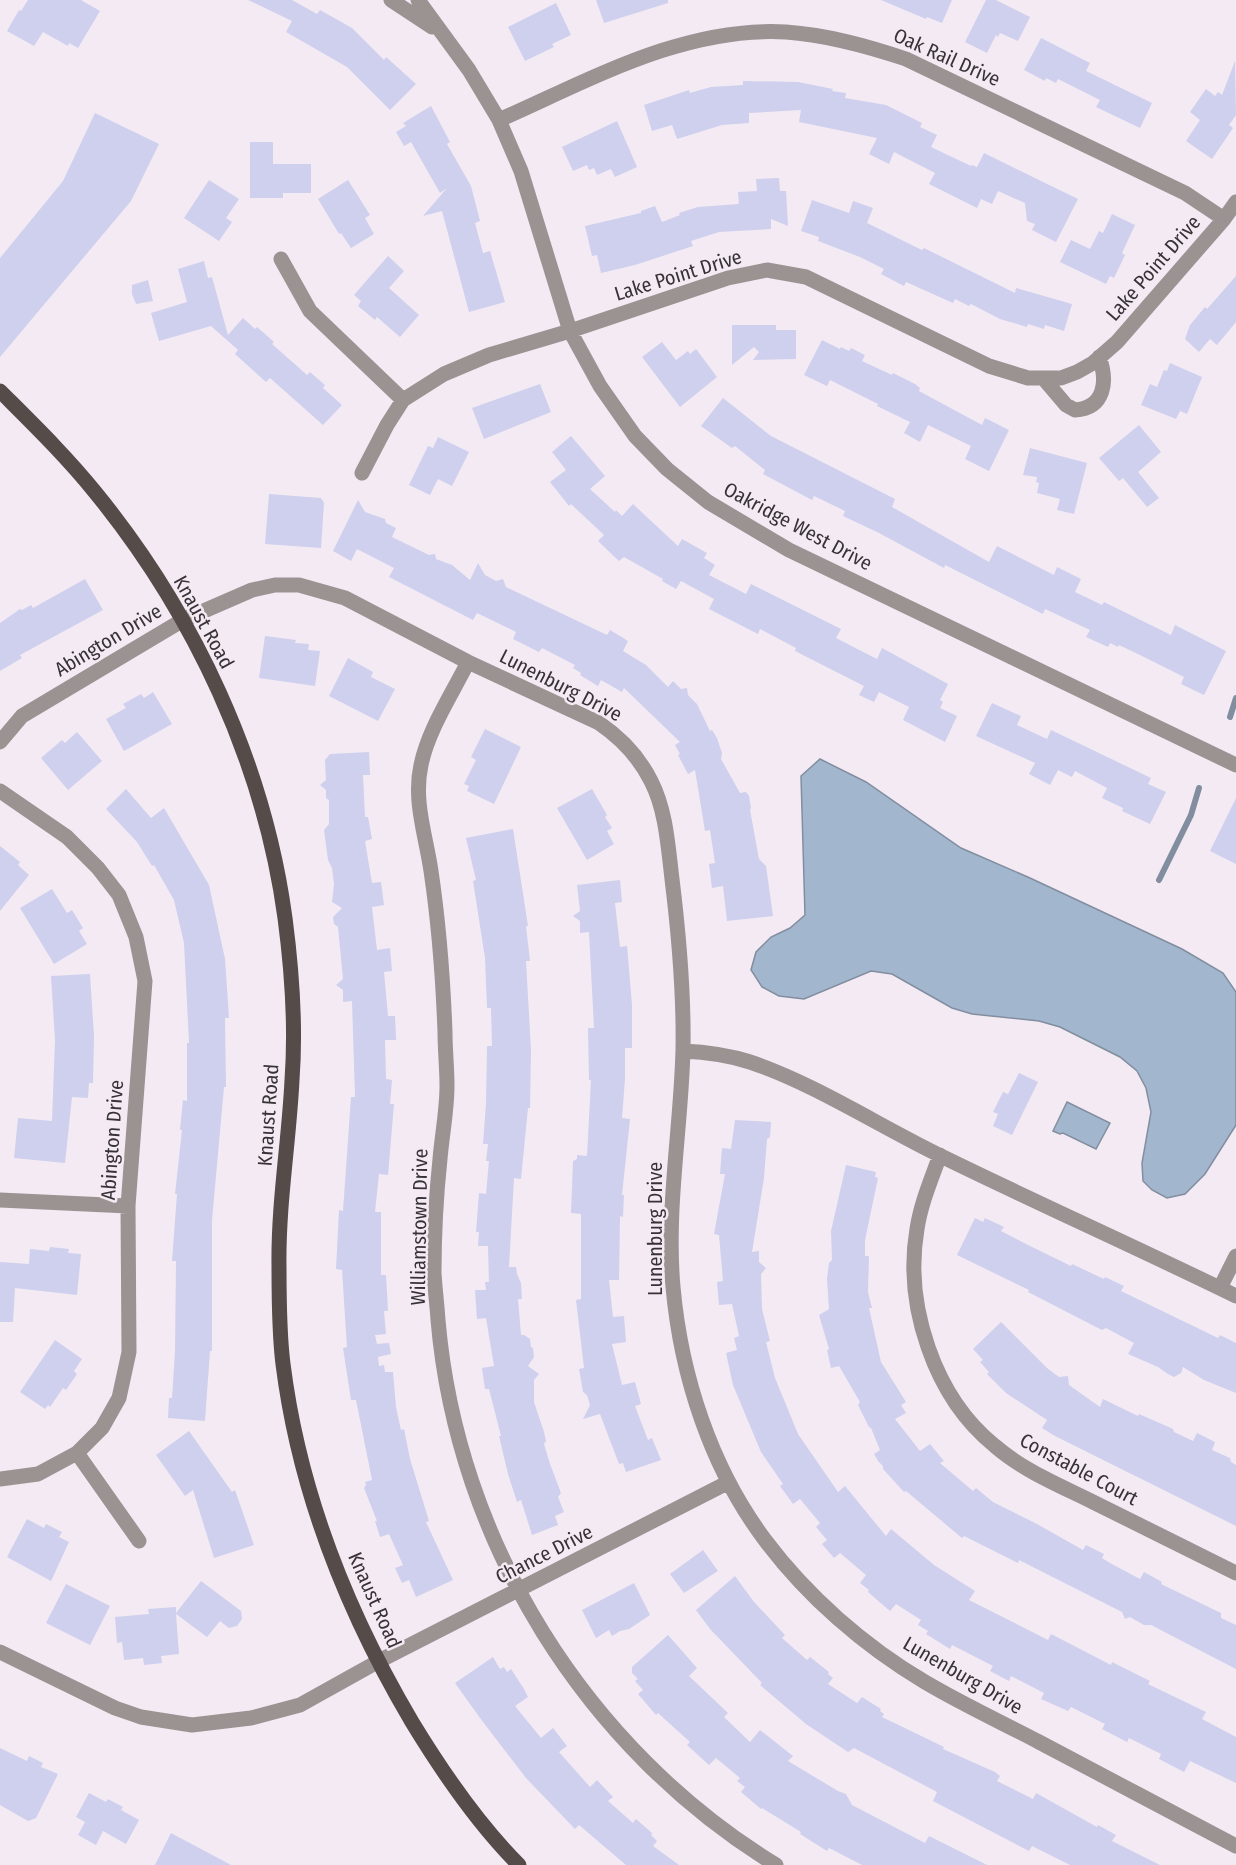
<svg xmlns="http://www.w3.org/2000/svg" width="1236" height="1865" font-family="'Fira Sans Condensed',sans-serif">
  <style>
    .water { fill: #a2b6cd; stroke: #828ea0; stroke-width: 1.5 }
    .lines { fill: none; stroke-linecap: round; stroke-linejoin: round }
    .stream { stroke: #828ea0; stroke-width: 6 }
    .building { fill: #ced0ed }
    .minor { stroke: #9a9392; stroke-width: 15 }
    .major { stroke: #554b48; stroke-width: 15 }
    .labels { text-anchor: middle; stroke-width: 5; stroke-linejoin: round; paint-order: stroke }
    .street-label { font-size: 20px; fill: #363236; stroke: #f4eaf4 }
  </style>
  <rect width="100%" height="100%" fill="#f4eaf4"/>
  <!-- water -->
  <path class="water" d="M820,759L866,782L961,848L1030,878L1182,949L1223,973L1236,992V1125L1205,1174L1185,1194L1167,1198L1152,1190L1143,1181L1142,1163L1151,1112L1146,1088L1137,1071L1120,1057L1060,1027L1039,1021L972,1014L952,1008L892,974L871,971L804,999L779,996L762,987L751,970L756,952L771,937L790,928L805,915L801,776Z
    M1067,1102L1110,1123L1096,1149L1063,1133L1060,1134L1053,1131Z"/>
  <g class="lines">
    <!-- stream -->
    <path class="stream" d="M1230,717L1236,698
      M1159,880L1191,815L1199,788"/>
  </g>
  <!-- building -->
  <path class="building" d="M28,0H81L100,11L78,48L69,43L68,46L43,32L34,46L7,31L19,10L21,11Z
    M248,0H292L317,14L320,10L352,28L384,60L386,57L416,84L390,110L347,67L286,32L292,21Z
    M596,0H668V3L604,23Z
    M881,0H952L942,23L927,17L926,19Z
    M986,0H996L1030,17L1018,41L1000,33L998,37L996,35L987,53L965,42Z
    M556,3L571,35L552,44L554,47L525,61L508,27Z
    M1041,38L1090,63L1086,71L1152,103L1140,128L1096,107L1100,100L1058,79L1056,83L1046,78L1045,81L1024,70Z
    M1235,61L1236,115L1229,125L1233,128L1212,159L1186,141L1200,120L1190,112L1206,89L1215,96L1218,92L1222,95Z
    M743,81L798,82L833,89L832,91L846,93L845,98L886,105L922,123L920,127L937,135L931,147L971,166L972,165L977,167L984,153L1078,199L1056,242L1032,230L1035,224L1027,221L1025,203L998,191L992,204L981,199L977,208L929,184L935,173L894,152L889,164L869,154L877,138L799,122L801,110L749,113V123L722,125L677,139L672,125L652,131L644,105L689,90L690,93L711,87L743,85Z
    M431,106L450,142L447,144L471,186L480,221L475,223L483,253L490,251L505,302L469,312L442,211L423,216L447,188L440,193L411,142L404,146L396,132L406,126L403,123Z
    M95,113L159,144L131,201L0,357V258L63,181Z
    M617,121L637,167L615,177L611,169L597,175L594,168L589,170L587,165L573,171L562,147Z
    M250,142H273V164H311V193H283V198H250Z
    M779,178L780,191H786L788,226L771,219V229L719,232L691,241L693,246L635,265L601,273L597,255L592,256L585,226L641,213V211L655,206L662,222L680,215L679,213L698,207L739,204L738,192L757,191L756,179Z
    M209,180L239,199L226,218L232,222L219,241L184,218Z
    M348,180L370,215L365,218L374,234L351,248L341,233L339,234L318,199Z
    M812,200L849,213L853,201L873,208L867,223L922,250L924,248L1015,293L1016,288L1072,304L1064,331L1045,325L1044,329L1028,324L1027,327L1000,319L971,304L969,306L955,299L953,303L906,282L904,286L881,274L884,269L860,257L818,241L819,237L801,231Z
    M1112,214L1135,225L1122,253L1125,255L1114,278L1110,276L1106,284L1060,262L1071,240L1090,249L1099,231L1103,233Z
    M388,256L404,271L389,288L419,315L400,337L377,317L375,320L358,306L361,301L354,295Z
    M204,261L208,278L212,277L228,335L243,318L255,329L257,327L274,342L272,344L298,367L307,375L310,372L325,385L323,388L342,405L323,425L270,378L266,382L235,354L238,350L211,326L159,341L151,313L187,302L178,269Z
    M1236,276V322L1217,345L1210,339L1199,352L1185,339L1190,325L1205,307L1207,309Z
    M148,280L153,301L136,304L132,294V285Z
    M732,325H776V330H796V359L753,360L759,352L754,347L732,365Z
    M822,340L840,349L841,347L849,351L851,348L865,355L862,361L892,375L893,373L915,384L920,388L919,391L982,425L985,418L1009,430L989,471L965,459L971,446L928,425L920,442L904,433L910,422L877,406L878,404L830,380L827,386L804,375Z
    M662,342L676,360L688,351L690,354L696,349L717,377L680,407L642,357Z
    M1170,363L1202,377L1187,414L1180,411L1176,419L1141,405L1150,384L1157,387L1164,370L1167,371Z
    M540,384L551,412L484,439L472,408Z
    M723,398L771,436L895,499L892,507L989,562L997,546L1054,575L1057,567L1081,579L1075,592L1102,605L1104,602L1171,635L1175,625L1226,651L1204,695L1181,684L1184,677L1142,656L1119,645L1118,647L1110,643L1108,647L1086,637L1090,630L1045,609L1043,614L945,565L944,568L879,533L843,516L845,511L814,496L812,500L763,474L765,470L735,446L732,448L701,426Z
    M1139,425L1161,452L1138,472L1159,498L1147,507L1123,478L1119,481L1099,458Z
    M571,436L605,476L590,489L615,512L616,510L622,516L633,504L678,546L682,539L707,553L704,558L715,565L709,575L746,594L751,584L841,629L836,638L877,659L882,648L948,684L940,700L943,702L940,708L957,716L945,742L903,720L909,707L879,692L874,702L859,695L864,686L795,651L796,648L760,629L758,634L709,609L714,599L681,581L676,589L662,581L663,579L624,557L619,561L598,541L604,535L571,504L569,506L550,482L566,470L552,452Z
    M438,437L469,452L452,486L438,479L430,495L409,485L428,446L433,448Z
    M1030,448L1087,463L1074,514L1057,510L1060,499L1037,493L1039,483L1036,482L1037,477L1023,475Z
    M269,494L321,498L324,503L321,548L265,544Z
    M358,500L365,512L385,519L386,523L396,528L392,537L429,555L435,554L436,559L452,565L470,580L478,563L485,575L496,581L503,579L506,587L607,635L610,630L628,641L623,651L646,665L668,687L673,681L681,689L687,688L688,695L697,704L710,731L712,730L717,738L722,753L721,759L740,793L746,792L749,796L751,808L750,810L759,859L766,866L773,916L727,921L723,886L712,888L709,864L715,863L710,830L705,831L695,770L688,774L678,755L680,754L675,745L680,742L624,688L622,692L601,680L598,686L580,675L581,673L573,668L575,665L542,648L539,652L513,639L516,632L477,613L473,620L389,577L394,568L357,549L351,561L333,551Z
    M85,579L103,610L20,655L22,658L0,671V623L20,609L22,610L31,605L33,608Z
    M265,636L296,640L295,643L309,644L308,650L320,651L315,686L259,678Z
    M348,658L373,672L371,677L395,689L378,721L329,696Z
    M153,692L172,724L124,751L106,719L126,708L123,704L141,694L144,698Z
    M992,703L1021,716L1017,725L1047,739L1051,730L1151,778L1148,784L1166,792L1150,824L1122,811L1123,808L1102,798L1107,788L1075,771L1072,777L1058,770L1050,785L1029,774L1035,763L976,736Z
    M485,729L521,747L494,804L467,791L469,786L464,784L476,760L471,757Z
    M77,732L102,761L68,790L41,758L62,740L65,743Z
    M369,752L370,775H363L365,817H368L372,839L365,841L372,883L381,882L384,905L372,907L377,950L390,948L392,971L384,972L388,1016H395L396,1040H385L386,1079L392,1080L390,1104H394L388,1175L379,1174L375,1212H381V1275H386L388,1311H384L386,1334L375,1335L377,1344L389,1343L391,1354L378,1357L379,1366L384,1365L385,1372H393L396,1407L401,1430L404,1429L410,1459L429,1521L426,1522L453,1580L416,1597L409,1580L402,1583L395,1568L403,1565L389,1534L380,1537L375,1521H377L364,1488L366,1485L365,1482L372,1480L356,1400H351L343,1348L347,1347L342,1270L336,1269L339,1210L343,1211L351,1097H355L352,1001L343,1002V990L336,985L343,979L338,927L334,924L333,917L342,908L332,902L334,884L332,868L328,860L324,830L329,824V800L326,798V790L320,785L326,780L325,760L330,754Z
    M126,789L151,818L164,808L209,885L225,959L229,1018H225L226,1087H224L212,1220V1351H210L205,1421L168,1418L169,1398H172L175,1352L176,1261H172L177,1194H175L182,1130H180L183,1100L187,1101V1043H189L184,943L174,900L154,865L152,866L137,842L106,809Z
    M592,789L607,815L605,817L612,828L607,831L614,844L587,860L557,808Z
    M1236,798V864L1210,851Z
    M513,829L528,926H526L530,961H526L531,1050L530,1108H528L521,1179L514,1178L509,1267H516L517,1274L521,1283L522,1299H518L521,1335H524L530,1339L531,1347L533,1348L534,1357L528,1366L539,1374L534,1380V1402L544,1432L546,1441L544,1444L550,1464L561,1493L558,1497L564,1512L555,1516L558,1525L532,1535L521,1500L517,1502L508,1474L499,1436H501L489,1389H485L482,1368L494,1366L486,1318L477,1319L475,1290H486L485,1282H489L488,1246H478L479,1232H476L479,1193L486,1194L489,1161H486L488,1144H483L486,1104L487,1046H492L491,1008H487L485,958L473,881L476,880L466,838Z
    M0,846L20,862L18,865L29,875L0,911Z
    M620,880L622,902L615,903L620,947L627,946L632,1005V1048H625V1079L622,1118L630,1119L622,1195H624L623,1217L620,1216L619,1280H609L613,1317L624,1316L626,1342L612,1344L622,1385L635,1382L641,1404L635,1406L648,1440L652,1438L661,1460L626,1472L623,1463L619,1464L600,1414L583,1419L590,1405L587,1395L583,1392L579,1369L584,1368L576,1300L581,1299V1214L571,1213L573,1161L577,1159V1155L587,1156L591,1080H589L588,1028H594L589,932L580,933V921L573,916L580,911L577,885Z
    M52,889L67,913L72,910L83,928L79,931L87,944L54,964L20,908Z
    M90,974L94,1036L93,1083H89L88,1098L72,1097L65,1163L14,1158L18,1118L52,1121L55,1040L51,976Z
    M1019,1073L1038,1082L1012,1135L993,1126L998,1114L993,1112L1003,1092L1008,1094Z
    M735,1120L771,1122L770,1137L767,1139L764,1178L752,1252L759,1251V1262L766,1268L761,1274L762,1309L770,1341L766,1342L775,1378L798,1434L838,1492L845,1486L886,1536L891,1529L934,1565L975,1591L969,1600L1048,1640L1051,1634L1111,1665L1112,1662L1150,1681L1148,1684L1206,1712L1202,1719L1236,1737V1783L1190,1761L1184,1772L1159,1759L1161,1754L1129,1738L1127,1742L1102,1729L1105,1724L1071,1707L1068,1711L1041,1699L1044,1693L1011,1676L1009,1681L990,1671L993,1666L952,1645L950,1649L926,1634L928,1631L918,1625L921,1620L896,1604L890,1611L868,1592L869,1590L860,1583L866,1575L840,1553L834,1558L822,1544L827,1540L816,1527L820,1523L800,1499L793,1504L780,1486L783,1484L761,1452L733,1385L726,1353L737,1350L734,1338L739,1336L732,1304L719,1305L717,1282L723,1281L719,1235L714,1234L725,1174H720L722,1148L731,1149Z
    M846,1165L876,1172L875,1177L878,1178L865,1240V1256H869L868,1292L872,1308H869L881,1362L906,1402L901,1405L906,1413L895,1419L920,1451L930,1444L944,1461L940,1463L973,1491L976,1488L993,1502L1037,1524L1083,1550L1086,1545L1104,1554L1102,1558L1110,1563L1140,1579L1144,1572L1162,1582L1161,1584L1221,1613V1618L1236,1625V1669L1151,1625H1144L1130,1617L1125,1619L1122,1612L1019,1560L1018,1563L964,1536L962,1538L906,1491L904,1492L883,1469V1466L878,1461L874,1454L880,1450L871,1428L869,1427L858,1405L860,1402L839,1366L831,1368L827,1350L829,1349L819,1315L829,1309L827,1279L829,1263L832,1260L831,1231Z
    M975,1218L983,1222L985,1218L1004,1227L1001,1231L1024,1243L1071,1266L1072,1264L1104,1279L1105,1277L1124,1286L1121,1291L1218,1338L1220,1335L1236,1343V1393L1204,1380L1183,1367L1181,1373L1174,1377L1168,1374L1158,1367L1128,1354L1134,1343L1106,1328L1102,1330L1096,1327L1028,1292L1029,1290L957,1255Z
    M50,1247L69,1249L68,1253L81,1254L77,1295L15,1288L13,1322H0V1262L29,1264L30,1249L49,1251Z
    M1001,1322L1047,1368L1059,1377L1068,1376L1069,1385L1100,1407L1103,1399L1138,1416L1139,1414L1173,1429L1174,1432L1193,1441L1197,1433L1215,1442L1212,1450L1230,1458L1231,1462L1236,1465V1526L1055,1436L1042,1428L1047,1420L1006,1393L987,1374L989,1372L980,1362L983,1360L973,1349Z
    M55,1340L82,1359L74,1371L77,1374L66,1390L63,1388L50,1407L48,1405L45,1409L20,1392Z
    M189,1431L232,1492L235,1490L254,1545L214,1558L193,1490L185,1496L156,1455Z
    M27,1519L44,1528L46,1524L62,1532L59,1537L69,1542L51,1581L7,1557Z
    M703,1550L718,1571L684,1593L670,1574Z
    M735,1576L754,1602L785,1635L782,1638L807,1660L810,1657L829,1672L828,1674L833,1678L828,1684L857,1703L862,1697L881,1709L880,1711L884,1714L882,1717L944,1747L943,1749L995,1772L1000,1776L997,1781L1033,1799L1036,1793L1097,1827L1098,1825L1116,1835L1112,1841L1160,1865H1070L1032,1846L1029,1851L933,1801L937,1792L854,1748L848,1752L806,1724L760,1685L762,1683L710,1629L696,1610Z
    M201,1581L241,1611L242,1619L237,1626L229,1628L220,1621L207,1637L176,1614L179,1654L161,1656L162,1663L144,1665L143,1658L124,1660L122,1642L117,1643L115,1617L149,1614L148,1609L176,1607V1613Z
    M634,1583L650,1615L629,1629L620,1631L612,1636L609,1630L596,1638L582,1610Z
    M66,1584L110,1606L90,1645L46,1623Z
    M668,1635L697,1668L689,1676L728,1713L724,1717L750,1742L760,1730L793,1756L788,1761L838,1791L846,1794L852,1805L925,1843L929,1836L987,1865H862L829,1848L827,1851L800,1834L801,1832L762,1808L761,1809L741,1792L745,1787L737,1781L740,1778L716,1758L709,1765L687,1745L690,1742L658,1713L656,1715L638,1694L643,1690L635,1681L638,1679L632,1673V1667Z
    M493,1657L500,1669L504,1667L507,1672L511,1669L524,1689L528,1697L515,1706L541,1738L553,1728L567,1746L559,1752L590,1787L597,1780L613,1797L608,1801L633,1823L636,1819L652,1833L651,1835L657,1841L653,1846L679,1865H626L579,1825L575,1829L526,1778L480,1718L455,1683Z
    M0,1748L27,1761L29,1756L43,1763L41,1767L58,1774L36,1818L28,1821L0,1805Z
    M89,1793L106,1802L108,1799L123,1807L121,1810L139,1820L126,1844L103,1831L96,1845L78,1835L85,1822L76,1817Z
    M171,1833L231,1865H155Z"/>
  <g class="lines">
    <!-- minor -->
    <path class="minor" d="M391,0L432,27
      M418,0L469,70L499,120L521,171L570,331L600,386L635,436L667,469L708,502L789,550L1236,765
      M499,120C590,80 684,26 786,32C828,35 867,46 906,59L1185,193L1224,219
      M281,259L310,311L403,400
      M1043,378L1066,405L1075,410C1105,408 1108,381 1099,357
      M362,473L387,425L403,400L444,374L489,355L570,331L728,278L767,270L806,277L989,366L1028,378H1061L1077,372L1093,363L1117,342L1224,219L1236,202
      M468,662C452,694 428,730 421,765C413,801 426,836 431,871C439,925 443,978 445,1032C445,1050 447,1068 447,1086C447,1110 442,1135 440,1159C436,1197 434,1235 434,1273C435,1289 437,1305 438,1320C457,1542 586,1749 776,1865
      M0,742L22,716L183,620L252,590L275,585H299L345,598L468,662L599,723C621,738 639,757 651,781C666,810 668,846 672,879C679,936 684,993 683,1050C681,1129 666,1208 673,1287C681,1376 711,1468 765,1540C807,1596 864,1646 925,1682C962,1704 1001,1722 1039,1742C1105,1777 1170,1811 1236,1846
      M0,791L67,837L98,868L119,895L136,937L145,981L128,1206L129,1352L119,1398L102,1428L77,1453L38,1474L0,1479
      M683,1051C706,1052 728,1055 750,1062C815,1084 879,1126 941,1156C1039,1204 1138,1248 1236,1296
      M940,1155C931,1180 921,1203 917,1229C904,1305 934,1397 995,1446C1024,1471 1059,1485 1093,1502C1141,1526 1188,1549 1236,1573
      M0,1200L128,1206
      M1220,1288L1236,1256
      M77,1453L139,1541
      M0,1652L115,1708L141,1717L192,1725L251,1718L300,1705L379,1661L727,1483"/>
    <!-- major -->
    <path class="major" d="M0,391C32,423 66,456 95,492C193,612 264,762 285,918C292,971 296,1026 292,1080C289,1142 278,1204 279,1267C279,1299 279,1332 283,1364C299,1491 347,1612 412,1722C443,1773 477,1823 519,1865"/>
  </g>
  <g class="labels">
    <!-- street labels -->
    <g class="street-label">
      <text transform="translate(947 57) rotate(24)" y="7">Oak Rail Drive</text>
      <text transform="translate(1153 268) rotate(-49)" y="7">Lake Point Drive</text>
      <text transform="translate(678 275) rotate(-17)" y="7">Lake Point Drive</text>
      <text transform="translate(798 526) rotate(28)" y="7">Oakridge West Drive</text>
      <text transform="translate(204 622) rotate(61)" y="7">Knaust Road</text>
      <text transform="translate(108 640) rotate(-31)" y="7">Abington Drive</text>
      <text transform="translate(561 685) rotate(27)" y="7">Lunenburg Drive</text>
      <text transform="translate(268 1115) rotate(-86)" y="7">Knaust Road</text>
      <text transform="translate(112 1140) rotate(-86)" y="7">Abington Drive</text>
      <text transform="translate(419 1227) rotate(-89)" y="7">Williamstown Drive</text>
      <text transform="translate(655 1229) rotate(-90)" y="7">Lunenburg Drive</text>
      <text transform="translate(1079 1469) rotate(28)" y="7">Constable Court</text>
      <text transform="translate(544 1554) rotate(-27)" y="7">Chance Drive</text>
      <text transform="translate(375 1600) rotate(66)" y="7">Knaust Road</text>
      <text transform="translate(963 1675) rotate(30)" y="7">Lunenburg Drive</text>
    </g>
  </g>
</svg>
